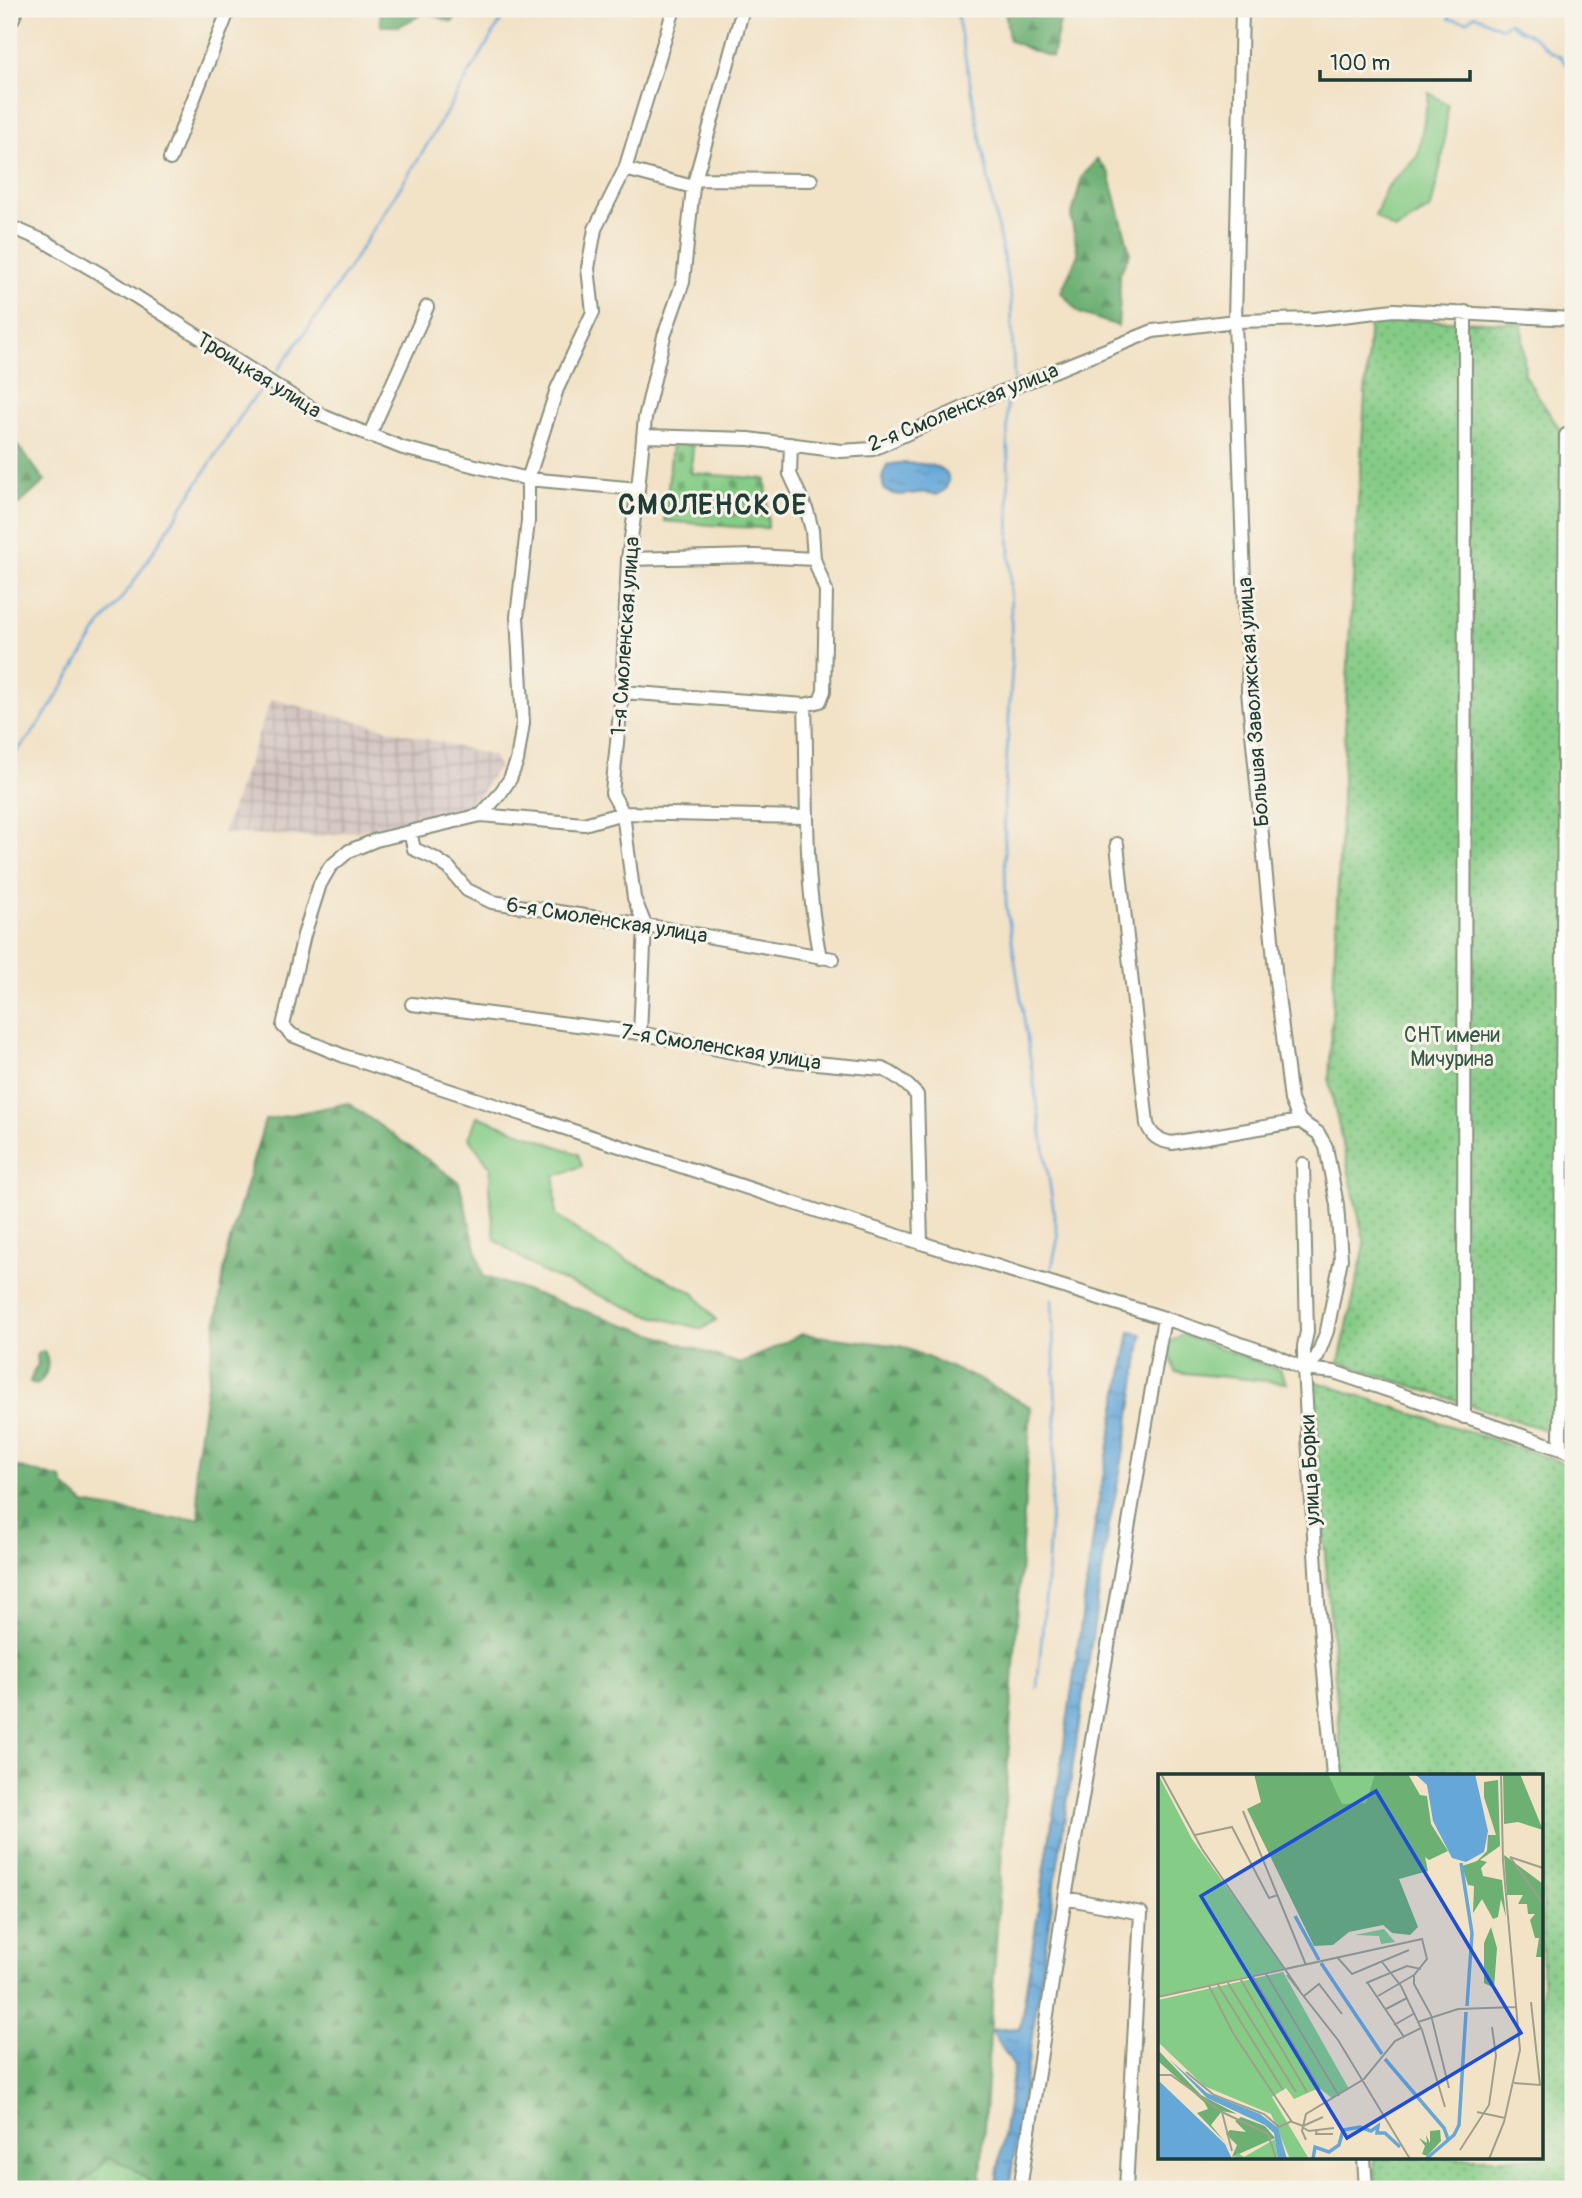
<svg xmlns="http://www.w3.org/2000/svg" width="1582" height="2198" font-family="Pangolin,sans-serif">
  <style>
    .industrial { fill: url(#industrial-grid) }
    .grass { fill: #85cc86; stroke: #52845d; stroke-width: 2 }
    .forest { fill: url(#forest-firs); stroke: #467654; stroke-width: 2 }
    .cemetery { fill: url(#cemetery-stones); stroke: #52845d; stroke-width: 2 }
    .park { fill: url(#park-tufts); stroke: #52845d; stroke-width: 2 }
    .garden { fill: url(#garden-dots); stroke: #52845d; stroke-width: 2 }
    .water { fill: url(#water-ripples); stroke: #427286; stroke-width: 2 }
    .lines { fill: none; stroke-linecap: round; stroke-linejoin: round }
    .stream { stroke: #65a7d9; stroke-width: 2.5 }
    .minor-casing { stroke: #88907d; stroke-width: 16 }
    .primary-casing { stroke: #88907d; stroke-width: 23 }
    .minor { stroke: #fff; stroke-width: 12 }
    .primary { stroke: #fff; stroke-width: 19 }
    .labels { text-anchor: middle; stroke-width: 6; stroke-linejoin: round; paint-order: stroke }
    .street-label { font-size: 21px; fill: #1f3d34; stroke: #f7f3e8 }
    .park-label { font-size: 21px; fill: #335a44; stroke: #f7f3e8 }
    .district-label { font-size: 28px; font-weight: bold; letter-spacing: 2px; fill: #1f3d34; stroke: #f7f3e8 }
    .inset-river { fill: none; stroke: #65a7d9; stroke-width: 3.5 }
    .inset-road { fill: none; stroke: #9ea08c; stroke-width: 2 }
    .view { fill: #1d4ed8; fill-opacity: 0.15; stroke: #1d4ed8; stroke-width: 3.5 }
    .inset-edge { fill: none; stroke: #1f3d34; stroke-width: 3.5 }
  </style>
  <defs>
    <pattern id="industrial-grid" width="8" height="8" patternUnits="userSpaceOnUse" patternTransform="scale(1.75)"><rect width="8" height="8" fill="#d0c0bc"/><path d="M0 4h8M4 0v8" fill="none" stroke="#a89d9a"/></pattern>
    <pattern id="forest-firs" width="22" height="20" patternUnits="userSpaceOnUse" patternTransform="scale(1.75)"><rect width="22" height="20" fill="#6cb073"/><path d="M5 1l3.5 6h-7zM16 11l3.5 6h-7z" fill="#58905f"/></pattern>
    <pattern id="cemetery-stones" width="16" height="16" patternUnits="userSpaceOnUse" patternTransform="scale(1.75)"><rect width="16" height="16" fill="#85cc86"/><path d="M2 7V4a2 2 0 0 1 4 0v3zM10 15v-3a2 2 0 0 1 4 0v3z" fill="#6ca76e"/></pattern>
    <pattern id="park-tufts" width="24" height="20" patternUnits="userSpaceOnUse" patternTransform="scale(1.75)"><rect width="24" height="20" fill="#85cc86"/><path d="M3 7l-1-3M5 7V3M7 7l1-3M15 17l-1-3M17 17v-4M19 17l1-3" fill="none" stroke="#6ca76e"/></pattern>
    <pattern id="garden-dots" width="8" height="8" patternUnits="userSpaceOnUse" patternTransform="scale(1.75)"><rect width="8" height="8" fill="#85cc86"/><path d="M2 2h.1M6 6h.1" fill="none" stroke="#6ca76e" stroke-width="1.8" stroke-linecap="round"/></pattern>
    <pattern id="water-ripples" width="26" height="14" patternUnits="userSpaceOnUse" patternTransform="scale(1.75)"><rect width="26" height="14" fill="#65a7d9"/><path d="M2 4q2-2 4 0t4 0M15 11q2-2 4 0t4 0" fill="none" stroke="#5389b1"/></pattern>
  </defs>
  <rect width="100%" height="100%" fill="#f7f3e8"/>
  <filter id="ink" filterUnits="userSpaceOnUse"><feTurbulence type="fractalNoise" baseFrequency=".0143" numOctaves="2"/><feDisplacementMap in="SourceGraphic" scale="14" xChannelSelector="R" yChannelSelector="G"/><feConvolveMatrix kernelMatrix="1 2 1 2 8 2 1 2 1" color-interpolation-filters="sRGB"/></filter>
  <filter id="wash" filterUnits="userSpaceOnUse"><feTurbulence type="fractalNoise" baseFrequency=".00686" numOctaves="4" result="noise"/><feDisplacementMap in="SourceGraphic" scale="28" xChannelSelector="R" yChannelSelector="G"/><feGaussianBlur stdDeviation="1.57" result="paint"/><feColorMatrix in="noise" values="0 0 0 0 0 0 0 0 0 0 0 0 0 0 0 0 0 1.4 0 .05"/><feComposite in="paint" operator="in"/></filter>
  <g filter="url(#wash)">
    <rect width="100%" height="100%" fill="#f2e2c6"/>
    <!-- industrial -->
    <path class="industrial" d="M271,699L493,756L498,767L471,808L378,828L312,837L223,833Z"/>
    <!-- grass -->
    <path class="grass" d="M1429,93L1448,105L1443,154L1431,208L1395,230L1375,216L1386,188L1418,155Z
      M477,1116L578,1154L582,1166L555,1176L556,1215L600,1247L694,1293L716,1320L702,1329L645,1314L542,1272L495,1240L489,1189L491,1168L469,1138Z
      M1182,1334L1280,1370L1287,1383L1175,1372L1167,1344Z"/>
    <!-- forest -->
    <path class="forest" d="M380,9H463L452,22L426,12L399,26H381Z
      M1005,9H1063L1052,57L1031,50L1009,40Z
      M1097,159L1109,173L1130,253L1119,275L1120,300L1118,326L1079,313L1061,292L1078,254L1071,218L1082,177Z
      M9,435L45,481L13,510L9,527Z
      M348,1103L459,1182L483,1276L740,1364L802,1334L901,1346L980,1380L1031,1407L980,2189H9V1465L62,1479L64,1486L84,1504L165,1518H200L195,1466L227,1251L265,1120Z
      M39,1352H44C51,1363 47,1378 36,1385L30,1382L34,1370L38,1365L37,1356Z"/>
    <!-- cemetery -->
    <path class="cemetery" d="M672,443L693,445L691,473L766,479L768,528L736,527L665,521Z"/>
    <!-- park -->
    <path class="park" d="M110,2158L131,2167L159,2189H79L82,2183Z"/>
    <!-- garden -->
    <path class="garden" d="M1370,319L1522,323L1525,376L1568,442L1573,443V1439L1339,1362L1365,1245L1329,1082L1349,643Z
      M1311,1380L1573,1466V2189H1376L1374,2158H1542V1776H1343Z"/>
    <!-- water -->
    <path class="water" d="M899,463C910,464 946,462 948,477C949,481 947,485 946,489L937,495C914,487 907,502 884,490L882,477L887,465Z
      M1130,1332L1142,1334C1134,1398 1123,1462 1109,1525L1009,2189H995L1014,2067L991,2030L1020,2028L1063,1752L1097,1510Z"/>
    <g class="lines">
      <!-- stream -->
      <path class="stream" d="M956,9L1011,298L1014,380
        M1451,9L1449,19L1467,21L1475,15L1501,28L1509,22C1517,30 1527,32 1535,38C1545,45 1548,53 1560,56L1566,64H1573
        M278,370L323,308L419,158L508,9
        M1007,404L1012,666L1004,804L1006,903L1058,1238L1050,1276
        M9,760L31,735L51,706L100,626L131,586L248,405L262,389
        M1037,1688L1047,1580L1056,1416L1052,1299"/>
    </g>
  </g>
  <g filter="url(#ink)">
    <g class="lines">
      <!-- minor casing -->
      <g class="minor-casing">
        <path id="minor" d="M674,9L625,169L595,229L588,268L593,312L557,389L528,479V521L517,617L523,723L517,761L510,779L499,795L481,815L376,840L349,851L330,867L320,884L304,935L283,1026L292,1035L344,1056L818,1211L1164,1318L1276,1356L1304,1369L1334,1372L1573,1453
          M1242,9L1235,321L1246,639L1249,646L1248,691L1276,980L1291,1100L1300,1121L1318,1133L1326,1147L1337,1205L1341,1259L1327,1331L1317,1357L1304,1369
          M170,159L229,9
          M625,169L693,187
          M695,179L811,180
          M9,226L44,241L102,275L325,417L403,448L528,479L638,489
          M369,436L427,307
          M643,436L749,439L841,451L873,449L972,404L1153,331L1235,321L1316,319L1394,310L1573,319
          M791,444L790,474L807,511L812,530L814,559L826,591L824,691L820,701L805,705C808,790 803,874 820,958
          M628,559L755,556L814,559
          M622,692L805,705
          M481,815L584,824L623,813L805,817
          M410,832L414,849L434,858L449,868L467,890L492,902L645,925L833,959
          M1117,844L1147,1124C1152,1137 1158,1140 1172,1143L1300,1121
          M412,1004L640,1033L761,1058L882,1069C896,1074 907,1084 917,1095L921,1242
          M640,1033L645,925L634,898L623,813L612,793L622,692L628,559L638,489L645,418L664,336L683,282L693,187L743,9
          M1303,1164L1307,1332L1304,1346V1369L1318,1602L1333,1776
          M1464,1417L1465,312
          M1560,1448L1566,435
          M1065,1898L1141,1913L1126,2189
          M1364,2158L1366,2189
          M1020,2189L1065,1898L1164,1318"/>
      </g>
      <!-- primary casing -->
      <g class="primary-casing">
        <path id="primary" d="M9,18L13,9"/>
      </g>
      <!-- minor -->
      <use href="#minor" class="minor"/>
      <!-- primary -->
      <use href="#primary" class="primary"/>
    </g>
  </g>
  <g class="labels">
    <!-- street labels -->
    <g class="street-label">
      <text transform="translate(259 375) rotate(32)" y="7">Троицкая улица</text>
      <text transform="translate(963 407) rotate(-22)" y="7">2-я Смоленская улица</text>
      <text transform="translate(625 636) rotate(-86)" y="7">1-я Смоленская улица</text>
      <text transform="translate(1253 702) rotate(-94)" y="7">Большая Заволжская улица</text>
      <text transform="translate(607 920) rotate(9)" y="7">6-я Смоленская улица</text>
      <text transform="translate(721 1047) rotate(9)" y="7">7-я Смоленская улица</text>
      <text transform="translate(1310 1470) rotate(-93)" y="7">улица Борки</text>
    </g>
    <!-- park labels -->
    <g class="park-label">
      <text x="1452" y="1042">СНТ имени<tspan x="1452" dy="24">Мичурина</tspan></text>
    </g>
    <!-- district labels -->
    <g class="district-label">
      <text x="713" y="514">СМОЛЕНСКОЕ</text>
    </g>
  </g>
  <!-- overview -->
  <g transform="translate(1158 1774)">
    <rect width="385" height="385" fill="#f2e2c6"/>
    <path d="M226,155L237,168L223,170L221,162L197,161Z" fill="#85cc86"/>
    <path d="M96,0H250L262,21L269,22L273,50L290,77L271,86L267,83L270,97L241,105L260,153L252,161L234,159L225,151L191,158L175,171L156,172L89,35L103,28ZM345,0H362L385,56L360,48L346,50ZM340,6L342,72L322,86L329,88L323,94L325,102L344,106L348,143L343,125L340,143L335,145L324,125L315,139L316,112L310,111L304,92L319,87L329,77L330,61H338L326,23V8ZM346,81L385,110V183H378L381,164H377L372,146L377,140H370L369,130H360L365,121H349ZM333,153L339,174L336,214L326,209V169ZM0,276L43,321L79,340L64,337L53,351L67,368L39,339L50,335L46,328L0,287ZM83,343L107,352L117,364L74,383L79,371L68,360L72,356L88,358L77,347ZM282,356L283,367L269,382L264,380L267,372L261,364L269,369L268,361L272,369V357Z" fill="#6cb073"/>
    <path d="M170,0H217L208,29L184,30Z" fill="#85cc86"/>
    <path d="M0,0L34,65L127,194L0,223ZM125,198L191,315L174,324L161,314L136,325L128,314L114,323L151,385H132L113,340L46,312L0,268V226ZM117,365L120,385L75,384L80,379L86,383Z" fill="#85cc86"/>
    <path d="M257,0H317L330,57L326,78L308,88L294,84L275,47L269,11ZM11,285L49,319L102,340L120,354L129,385H120L116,359L107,351L49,324ZM0,306L67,370L74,385H0Z" fill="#65a7d9"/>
    <path class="inset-river" d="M303,89L314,159L309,232M137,142L161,186M163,189L224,280M227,285L286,354L290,365M0,325L19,332L37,385M155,385L157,373L171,378L181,371L185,356L202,353L213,357L220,352L219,359H227L242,373M268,385L296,361L301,351L308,238"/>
    <path class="inset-road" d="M3,0L44,75L142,217M85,37L148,191M37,61L74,53L111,124L120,121M352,83L385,130M352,83L385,94M179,183L194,200L251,176M224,188L243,212L264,256L287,333M108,200L181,322M129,201L180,266L252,385M95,203L162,315M83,206L149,318M209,208L246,263M70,209L138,318M208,209L249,192L263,195M60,211L125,316M51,212L75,259L134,348L145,352M146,222L161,210L184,240M220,222L256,201M0,223L264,165L269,185L256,201V210L273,241L291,314M228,235L249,224M260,248L300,235L358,233M236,251L257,239M28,298L56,321L106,340L121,353L134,347M0,301H13L64,338L74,377M356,309L382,311L373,228M64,338L110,360L118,385M319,338L347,344M145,352L165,343M144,353L151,357L176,354M159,355L158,360H175M148,366L144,357L148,340L206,305L237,267L263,254M302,376L331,331L338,282L334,253M331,385L346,348L362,276L345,87L343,0"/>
    <path class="view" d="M218,17L363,259L189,364L43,122Z"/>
    <rect width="385" height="385" class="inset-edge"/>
  </g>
  <!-- margin -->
  <rect width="1582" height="2198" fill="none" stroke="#f7f3e8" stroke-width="35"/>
  <!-- scale -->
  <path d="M1320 70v10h150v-10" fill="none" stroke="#1f3d34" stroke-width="3.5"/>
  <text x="1330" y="70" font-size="21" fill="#1f3d34" stroke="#f7f3e8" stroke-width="5" paint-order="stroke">100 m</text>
</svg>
